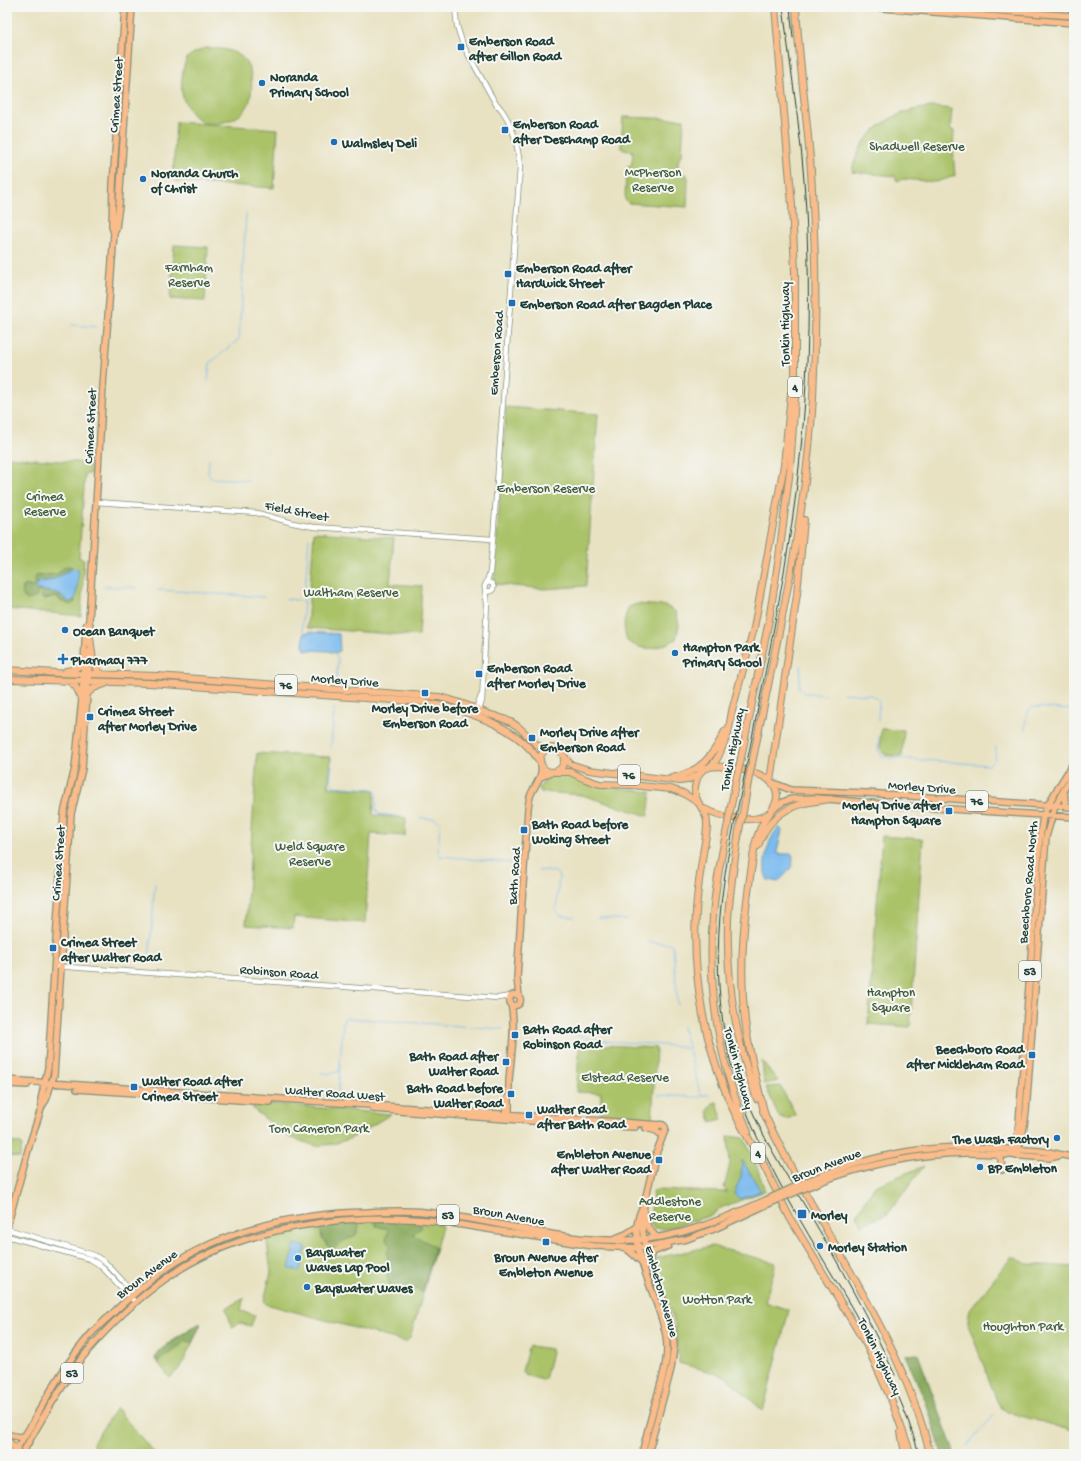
<svg xmlns="http://www.w3.org/2000/svg" width="1081" height="1461" font-family="'Gochi Hand',sans-serif">
  <style>
    .green { fill: #aac268; stroke: #64804e }
    .forest { fill: #87a85c; stroke: #537248 }
    .water { fill: #7bbbef; stroke: #4d7c92 }
    .lines { fill: none; stroke-linecap: round; stroke-linejoin: round }
    .stream { stroke: #7bbbef; stroke-width: 1 }
    .minor-casing { stroke: #84907b; stroke-width: 6 }
    .major-casing { stroke: #84907b; stroke-width: 8 }
    .highway-casing { stroke: #84907b; stroke-width: 8 }
    .minor { stroke: #fff; stroke-width: 4.5 }
    .major { stroke: #f9bc8a; stroke-width: 5.5 }
    .highway { stroke: #f9bc8a; stroke-width: 6 }
    .rail { stroke: #1f3d34; stroke-width: 1 }
    .major-bridge-casing { stroke: #84907b; stroke-width: 8; stroke-linecap: butt }
    .highway-bridge-casing { stroke: #84907b; stroke-width: 8; stroke-linecap: butt }
    .major-bridge { stroke: #f9bc8a; stroke-width: 5.5 }
    .highway-bridge { stroke: #f9bc8a; stroke-width: 6 }
    .poi-dot { fill: #1f6fb2; stroke: #f6f6f2; stroke-width: 1.5 }
    .labels { text-anchor: middle; stroke-width: 4; stroke-linejoin: round; paint-order: stroke }
    .shield { fill: #f6f6f2; stroke: #60746d; stroke-width: 1 }
    .shield-label { font-size: 12px; font-weight: bold; fill: #1f3d34 }
    .poi-label { font-size: 13px; font-weight: bold; fill: #1f3d34; stroke: #f6f6f2; text-anchor: start }
    .street-label { font-size: 13px; fill: #1f3d34; stroke: #f6f6f2 }
    .park-label { font-size: 13px; fill: #425e41; stroke: #f6f6f2 }
  </style>
  <rect width="100%" height="100%" fill="#f6f6f2"/>
  <filter id="ink" filterUnits="userSpaceOnUse"><feTurbulence type="fractalNoise" baseFrequency=".025" numOctaves="2"/><feDisplacementMap in="SourceGraphic" scale="8" xChannelSelector="R" yChannelSelector="G"/><feConvolveMatrix kernelMatrix="1 2 1 2 8 2 1 2 1" color-interpolation-filters="sRGB"/></filter>
  <filter id="wash" filterUnits="userSpaceOnUse"><feTurbulence type="fractalNoise" baseFrequency=".012" numOctaves="4" result="noise"/><feDisplacementMap in="SourceGraphic" scale="16" xChannelSelector="R" yChannelSelector="G"/><feGaussianBlur stdDeviation="0.9" result="paint"/><feColorMatrix in="noise" values="0 0 0 0 0 0 0 0 0 0 0 0 0 0 0 0 0 1.4 0 .05"/><feComposite in="paint" operator="in"/></filter>
  <g filter="url(#wash)">
    <rect width="100%" height="100%" fill="#e8e2c2"/>
    <!-- green -->
    <path class="green" d="M205,48C239,48 255,58 251,95C249,113 233,122 217,123C212,123 206,124 202,122C193,118 187,107 183,98C180,89 182,64 188,57C192,53 200,51 205,48Z
      M933,107L952,109L950,130L954,131L953,149L955,176L936,182L903,179L897,181L895,176L852,172C859,132 894,109 933,107Z
      M623,117L684,119L682,155L678,161V171L682,174H686L688,178L687,207L628,203L625,200L626,169L632,163L633,151L624,150L621,148Z
      M176,122L278,129L274,188L177,182L173,176Z
      M174,245L208,247L205,301L170,299Z
      M506,407L598,414L586,586L545,589L494,584Z
      M7,457L87,463L90,467V474H85L79,558L84,559L81,616L7,609Z
      M314,532L394,538L390,584L422,586L419,636L307,628Z
      M637,604L666,606L676,612L679,625L676,639C657,649 646,653 627,641C623,627 623,620 629,607Z
      M881,729L904,730L902,756L885,755L880,749Z
      M257,753L331,757L329,787L375,790L373,815L406,818L405,836L371,834L365,923L294,917L293,928L246,925Z
      M556,768L604,786L651,792L648,816L582,795L541,792L539,788L553,769Z
      M882,836L923,839L910,1027L868,1024Z
      M580,1041L589,1044L656,1048L652,1123L600,1120L601,1093L576,1092Z
      M762,1061L778,1081L764,1084Z
      M780,1086L796,1115L787,1119L779,1117L766,1087Z
      M253,1102L391,1114L350,1139L333,1144L316,1146L289,1137L253,1109Z
      M717,1102L722,1119L711,1122L708,1111L713,1103Z
      M728,1136L744,1138L756,1164L765,1191L718,1209L713,1215L665,1229L653,1228L650,1221L653,1193L655,1190L727,1192L724,1188L730,1164Z
      M7,1141L21,1144L22,1146L20,1158L7,1156Z
      M924,1166L888,1214L861,1225L856,1215L875,1186Z
      M368,1221C388,1221 423,1218 441,1225L442,1227L410,1338L406,1342L266,1304L264,1301L271,1272L267,1242V1237L270,1234L315,1225Z
      M712,1246L776,1263L765,1302L789,1310L763,1411L725,1376L679,1363L675,1324L654,1263L656,1258Z
      M1012,1256L1027,1264L1074,1267V1431L1007,1412L1001,1407L997,1401L968,1324V1319L970,1310Z
      M245,1298L243,1300L241,1311L255,1315L251,1326L240,1323L232,1327L226,1308Z
      M200,1323V1326L181,1367L170,1378L155,1359C158,1347 189,1330 200,1323Z
      M530,1346L551,1349L552,1353L545,1379L543,1380L524,1375L522,1371L528,1348Z
      M116,1408L155,1454L95,1453L93,1443Z"/>
    <!-- forest -->
    <path class="forest" d="M69,566L73,568L53,580L38,582L35,589L57,593L69,602L75,600V602L71,605L60,601L58,597L43,599L41,595L42,592H37V597L27,600C22,596 22,593 23,587L27,585L32,587L35,584L33,580L36,576L57,574L64,567Z
      M376,1221H416L422,1226L420,1229L413,1234C420,1240 427,1241 435,1248L423,1293L416,1289L409,1292L402,1284L396,1287H392C382,1274 390,1266 387,1253L391,1246L386,1239L389,1229L376,1226Z
      M357,1222L359,1227L356,1235L340,1243L334,1249L328,1247L325,1240L322,1239L320,1226Z
      M200,1323V1326L192,1343L185,1340C179,1348 168,1356 158,1360L159,1362L158,1363L155,1359L160,1350Z
      M918,1354L955,1454H942L926,1402L905,1355Z"/>
    <!-- water -->
    <path class="water" d="M73,568L78,569C79,572 77,596 75,599C74,600 71,601 69,602L57,593L35,589L38,582L53,580Z
      M310,632L339,634L340,651L335,653L328,651L305,650L303,645L304,633Z
      M778,828H780L782,830L777,852L778,854H792C796,866 786,874 778,882L768,880C760,869 768,838 778,828Z
      M742,1160L761,1191L740,1199L734,1194L741,1176Z
      M295,1244L306,1247L300,1271L289,1269Z"/>
    <g class="lines">
      <!-- stream -->
      <path class="stream" d="M72,325L97,327
        M208,381L210,363L239,339L246,214
        M209,459L208,473L211,478L247,480
        M104,586L137,588
        M158,590L264,597
        M285,599L298,600L304,604
        M304,633L302,628L309,538
        M335,653L338,660L336,682
        M801,666L799,688L804,693L825,695
        M843,693L870,695L877,698L879,702L878,721
        M1025,730C1026,721 1025,712 1033,707L1074,710
        M879,736L878,750L883,757L989,765L995,759L996,747
        M331,747L334,709
        M332,765L330,780L334,786L374,789C380,797 373,806 378,814L396,816
        M420,818L435,819L440,822L438,852L440,856L511,863
        M538,870L556,872L559,877L556,911L561,916L574,917
        M598,918L627,920
        M647,942L671,944L673,948L678,1005
        M149,961L155,884
        M683,1027L700,1093L702,1095H710
        M526,1030L576,1034L592,1040L678,1046L688,1049
        M321,1073L331,1074L339,1071
        M338,1093L343,1023L344,1019L347,1018L503,1029
        M658,1095L696,1097H700L703,1095
        M967,1446L994,1415"/>
    </g>
  </g>
  <g filter="url(#ink)">
    <g class="lines">
      <!-- minor casing -->
      <g class="minor-casing">
        <path id="minor" d="M455,7L457,26L463,45L497,106
          M96,502L257,513L293,523L314,527L493,539
          M484.5 587a4.5 4.5 0 1 1 9 0a4.5 4.5 0 1 1-9 0Z
          M486,584L490,572L493,539L520,167C518,144 512,120 496,103
          M475,711L481,696
          M478,713L482,701L487,604L485,590
          M54,966L498,998L511,996
          M7,1229L94,1255L105,1262L134,1293
          M7,1236L90,1259L100,1265L135,1302"/>
      </g>
      <!-- major casing -->
      <g class="major-casing">
        <path id="major" d="M869,7L1074,23
          M945,7L1074,16
          M114,233L116,228L119,205L132,7
          M89,621L90,626V643
          M541,777L551,772
          M771,782L791,790L866,793L1074,807
          M1064,790L1065,802L1068,807
          M773,809L783,802L791,799L817,798L904,806L1074,817
          M509.5 1000a5.5 5.5 0 1 1 11 0a5.5 5.5 0 1 1-11 0Z
          M519,996L517,978L528,808C529,802 529,797 532,792C537,782 543,776 541,764
          M7,1080L661,1125
          M7,1084L27,1085
          M77,1089L270,1102
          M42,1106L41,1099L48,1068L64,813L75,768L82,699L86,626L89,621L103,386L114,233L112,227L113,184L125,7
          M373,1109L571,1124L635,1127
          M505,1117L508,1098
          M509,1118C509,1105 509,1093 509,1081C511,1055 516,1029 511,1003
          M656.5 1129a4.5 4.5 0 1 1 9 0a4.5 4.5 0 1 1-9 0Z
          M646,1128L657,1131
          M997,1154L1001,1159L1002,1170
          M1011,1155L1017,1139L1019,1122L1039,848C1040,837 1041,827 1043,817C1047,802 1066,776 1074,762
          M1016,1156L1023,1132L1026,1112L1046,837L1055,806L1074,772
          M810,1180C880,1152 933,1143 1007,1149C1020,1150 1034,1150 1047,1152C1056,1153 1064,1156 1074,1157
          M812,1185C862,1165 913,1154 967,1153C994,1153 1022,1156 1049,1158L1058,1156
          M644,1215L648,1227L656,1237
          M7,1227L30,1143L42,1106L46,1100L54,1075L70,829L71,814L82,769L90,651
          M616,1238L626,1234L637,1227
          M627,1249L643,1263
          M649,1259L653,1252L668,1246
          M7,1434L18,1437L24,1436
          M7,1439L18,1452
          M7,1449L12,1454
          M14,1454C19,1444 26,1434 32,1424C49,1392 67,1361 91,1334C99,1325 108,1318 116,1310C141,1287 166,1266 196,1251C249,1224 309,1213 368,1212C387,1211 406,1210 424,1212C493,1219 561,1243 630,1240C678,1239 723,1219 766,1200
          M22,1454C35,1430 49,1407 64,1384C70,1376 75,1367 81,1359C106,1328 135,1300 168,1277C242,1225 356,1211 444,1222L593,1246L639,1248L687,1239L714,1229L768,1204
          M642,1454C646,1437 650,1421 655,1404C661,1382 670,1359 666,1336C660,1298 621,1240 644,1205
          M648,1454L671,1369L674,1347L673,1334L670,1321L645,1247L642,1225L644,1204L657,1151L664,1133"/>
      </g>
      <!-- highway casing -->
      <g class="highway-casing">
        <path id="highway" d="M90,638C93,652 90,665 102,674
          M7,670L57,673L158,676L439,697C456,701 472,707 488,714C498,717 508,719 517,726C526,732 537,750 548,749
          M66,671C73,671 78,667 84,663
          M7,679L149,683L423,702C463,709 518,725 540,762
          M70,682L76,687L82,699
          M88,693L94,688L107,683
          M540 760a12 12 0 1 1 24 0a12 12 0 1 1-24 0Z
          M564,756L570,764L589,770L680,781L687,780L698,775
          M740,763L769,620L779,557L790,469L795,398V271L792,205L775,7
          M752,764C776,642 806,522 813,398C817,322 816,246 811,171C807,116 799,62 796,7
          M708,768L714,763L718,757L728,734L732,711L754,628L784,465L791,394
          M555,772H570L585,779L600,784L632,785L671,789L683,793L697,802
          M672,778C701,772 713,756 725,731
          M770,781L797,594L804,520
          M702,808C719,816 752,825 768,814
          M730,811L737,775
          M743,812L749,777
          M728,823C722,854 715,885 713,916C707,989 719,1064 748,1132
          M740,825C735,856 730,887 728,919C726,979 736,1042 757,1099
          M758,846C765,825 780,810 801,804C811,801 820,801 830,799
          M763,1111C815,1226 900,1330 930,1454
          M762,1162L790,1218L867,1346L891,1399L911,1454
          M764,1165C753,1146 741,1127 732,1107C705,1047 692,978 696,912C697,892 700,873 703,854C704,845 707,835 707,825C708,809 693,804 695,787C696,780 698,773 704,769C717,762 758,771 769,780C773,783 776,788 777,794C778,807 766,816 761,827C758,834 755,843 754,851C745,909 738,962 745,1021C749,1052 757,1084 765,1115
          M901,1432L905,1454"/>
      </g>
      <!-- minor -->
      <use href="#minor" class="minor"/>
      <!-- major -->
      <use href="#major" class="major"/>
      <!-- highway -->
      <use href="#highway" class="highway"/>
      <!-- rail -->
      <path class="rail" d="M783,7C789,57 797,107 802,157C814,287 809,419 788,548C775,630 757,711 741,792C735,822 728,851 724,881C717,928 716,978 723,1024C739,1135 807,1228 861,1324C885,1365 906,1407 919,1454
        M790,7L793,38
        M745,1093C760,1135 785,1172 808,1211C839,1264 869,1319 895,1375"/>
      <!-- major-bridge casing -->
      <g class="major-bridge-casing">
        <path id="major-bridge" d="M766,1200L810,1180
          M768,1204L812,1185"/>
      </g>
      <!-- highway-bridge casing -->
      <g class="highway-bridge-casing">
        <path id="highway-bridge" d="M737,775L740,763
          M749,777L752,764
          M728,823L730,811
          M740,825L743,812"/>
      </g>
      <!-- major-bridge -->
      <use href="#major-bridge" class="major-bridge"/>
      <!-- highway-bridge -->
      <use href="#highway-bridge" class="highway-bridge"/>
    </g>
  </g>
  <!-- markers -->
  <g class="poi-dot">
    <rect x="457" y="43" width="8" height="8" rx="2"/>
    <circle cx="262" cy="83" r="4"/>
    <rect x="501" y="126" width="8" height="8" rx="2"/>
    <circle cx="334" cy="142" r="4"/>
    <circle cx="143" cy="179" r="4"/>
    <rect x="504" y="270" width="8" height="8" rx="2"/>
    <rect x="508" y="299" width="8" height="8" rx="2"/>
    <circle cx="65" cy="630" r="4"/>
    <circle cx="675" cy="653" r="4"/>
    <path d="M61 653h4v4h4v4h-4v4h-4v-4h-4v-4h4z"/>
    <rect x="475" y="670" width="8" height="8" rx="2"/>
    <rect x="421" y="689" width="8" height="8" rx="2"/>
    <rect x="86" y="713" width="8" height="8" rx="2"/>
    <rect x="528" y="734" width="8" height="8" rx="2"/>
    <rect x="945" y="807" width="8" height="8" rx="2"/>
    <rect x="520" y="826" width="8" height="8" rx="2"/>
    <rect x="49" y="944" width="8" height="8" rx="2"/>
    <rect x="511" y="1031" width="8" height="8" rx="2"/>
    <rect x="1028" y="1051" width="8" height="8" rx="2"/>
    <rect x="502" y="1058" width="8" height="8" rx="2"/>
    <rect x="130" y="1083" width="8" height="8" rx="2"/>
    <rect x="507" y="1090" width="8" height="8" rx="2"/>
    <rect x="525" y="1111" width="8" height="8" rx="2"/>
    <circle cx="1057" cy="1138" r="4"/>
    <rect x="655" y="1156" width="8" height="8" rx="2"/>
    <circle cx="980" cy="1167" r="4"/>
    <rect x="797" y="1209" width="10" height="10" rx="2"/>
    <rect x="542" y="1238" width="8" height="8" rx="2"/>
    <circle cx="820" cy="1246" r="4"/>
    <circle cx="298" cy="1258" r="4"/>
    <circle cx="307" cy="1287" r="4"/>
  </g>
  <g class="labels">
    <!-- shield labels -->
    <g class="shield">
      <rect x="788" y="377" width="14" height="20" rx="3"/>
      <rect x="275" y="675" width="22" height="20" rx="3"/>
      <rect x="618" y="765" width="22" height="20" rx="3"/>
      <rect x="966" y="791" width="22" height="20" rx="3"/>
      <rect x="1019" y="961" width="22" height="20" rx="3"/>
      <rect x="751" y="1143" width="14" height="20" rx="3"/>
      <rect x="437" y="1205" width="22" height="20" rx="3"/>
      <rect x="61" y="1363" width="22" height="20" rx="3"/>
    </g>
    <g class="shield-label">
      <text x="795" y="391">4</text>
      <text x="286" y="689">76</text>
      <text x="629" y="779">76</text>
      <text x="977" y="805">76</text>
      <text x="1030" y="975">53</text>
      <text x="758" y="1157">4</text>
      <text x="448" y="1219">53</text>
      <text x="72" y="1377">53</text>
    </g>
    <!-- poi labels -->
    <g class="poi-label">
      <text x="469" y="45">Emberson Road<tspan x="469" dy="15">after Gillon Road</tspan></text>
      <text x="270" y="81">Noranda<tspan x="270" dy="15">Primary School</tspan></text>
      <text x="513" y="128">Emberson Road<tspan x="513" dy="15">after Deschamp Road</tspan></text>
      <text x="342" y="147">Walmsley Deli</text>
      <text x="151" y="177">Noranda Church<tspan x="151" dy="15">of Christ</tspan></text>
      <text x="516" y="272">Emberson Road after<tspan x="516" dy="15">Hardwick Street</tspan></text>
      <text x="520" y="308">Emberson Road after Bagden Place</text>
      <text x="73" y="635">Ocean Banquet</text>
      <text x="683" y="651">Hampton Park<tspan x="683" dy="15">Primary School</tspan></text>
      <text x="71" y="664">Pharmacy 777</text>
      <text x="487" y="672">Emberson Road<tspan x="487" dy="15">after Morley Drive</tspan></text>
      <text x="425" y="712" text-anchor="middle">Morley Drive before<tspan x="425" dy="15">Emberson Road</tspan></text>
      <text x="98" y="715">Crimea Street<tspan x="98" dy="15">after Morley Drive</tspan></text>
      <text x="540" y="736">Morley Drive after<tspan x="540" dy="15">Emberson Road</tspan></text>
      <text x="941" y="809" text-anchor="end">Morley Drive after<tspan x="941" dy="15">Hampton Square</tspan></text>
      <text x="532" y="828">Bath Road before<tspan x="532" dy="15">Woking Street</tspan></text>
      <text x="61" y="946">Crimea Street<tspan x="61" dy="15">after Walter Road</tspan></text>
      <text x="523" y="1033">Bath Road after<tspan x="523" dy="15">Robinson Road</tspan></text>
      <text x="1024" y="1053" text-anchor="end">Beechboro Road<tspan x="1024" dy="15">after Mickleham Road</tspan></text>
      <text x="498" y="1060" text-anchor="end">Bath Road after<tspan x="498" dy="15">Walter Road</tspan></text>
      <text x="142" y="1085">Walter Road after<tspan x="142" dy="15">Crimea Street</tspan></text>
      <text x="503" y="1092" text-anchor="end">Bath Road before<tspan x="503" dy="15">Walter Road</tspan></text>
      <text x="537" y="1113">Walter Road<tspan x="537" dy="15">after Bath Road</tspan></text>
      <text x="1049" y="1143" text-anchor="end">The Wash Factory</text>
      <text x="651" y="1158" text-anchor="end">Embleton Avenue<tspan x="651" dy="15">after Walter Road</tspan></text>
      <text x="988" y="1172">BP Embleton</text>
      <text x="811" y="1219">Morley</text>
      <text x="828" y="1251">Morley Station</text>
      <text x="306" y="1256">Bayswater<tspan x="306" dy="15">Waves Lap Pool</tspan></text>
      <text x="546" y="1261" text-anchor="middle">Broun Avenue after<tspan x="546" dy="15">Embleton Avenue</tspan></text>
      <text x="315" y="1292">Bayswater Waves</text>
    </g>
    <!-- street labels -->
    <g class="street-label">
      <text transform="translate(115 95) rotate(-86)" y="5">Crimea Street</text>
      <text transform="translate(784 324) rotate(-90)" y="5">Tonkin Highway</text>
      <text transform="translate(495 353) rotate(-86)" y="5">Emberson Road</text>
      <text transform="translate(89 426) rotate(-87)" y="5">Crimea Street</text>
      <text transform="translate(297 510) rotate(11)" y="5">Field Street</text>
      <text transform="translate(345 679) rotate(4)" y="5">Morley Drive</text>
      <text transform="translate(731 749) rotate(-79)" y="5">Tonkin Highway</text>
      <text transform="translate(922 786) rotate(4)" y="5">Morley Drive</text>
      <text transform="translate(57 863) rotate(-86)" y="5">Crimea Street</text>
      <text transform="translate(513 876) rotate(-86)" y="5">Bath Road</text>
      <text transform="translate(1027 882) rotate(-85)" y="5">Beechboro Road North</text>
      <text transform="translate(279 971) rotate(4)" y="5">Robinson Road</text>
      <text transform="translate(740 1068) rotate(75)" y="5">Tonkin Highway</text>
      <text transform="translate(335 1092) rotate(4)" y="5">Walter Road West</text>
      <text transform="translate(826 1164) rotate(-21)" y="5">Broun Avenue</text>
      <text transform="translate(509 1214) rotate(10)" y="5">Broun Avenue</text>
      <text transform="translate(146 1273) rotate(-37)" y="5">Broun Avenue</text>
      <text transform="translate(663 1291) rotate(74)" y="5">Embleton Avenue</text>
      <text transform="translate(881 1356) rotate(64)" y="5">Tonkin Highway</text>
    </g>
    <!-- park labels -->
    <g class="park-label">
      <text x="917" y="150">Shadwell Reserve</text>
      <text x="653" y="176">McPherson<tspan x="653" dy="15">Reserve</tspan></text>
      <text x="189" y="271">Farnham<tspan x="189" dy="15">Reserve</tspan></text>
      <text x="546" y="492">Emberson Reserve</text>
      <text x="45" y="500">Crimea<tspan x="45" dy="15">Reserve</tspan></text>
      <text x="351" y="596">Waltham Reserve</text>
      <text x="310" y="850">Weld Square<tspan x="310" dy="15">Reserve</tspan></text>
      <text x="891" y="996">Hampton<tspan x="891" dy="15">Square</tspan></text>
      <text x="625" y="1081">Elstead Reserve</text>
      <text x="319" y="1132">Tom Cameron Park</text>
      <text x="670" y="1205">Addlestone<tspan x="670" dy="15">Reserve</tspan></text>
      <text x="717" y="1303">Wotton Park</text>
      <text x="1023" y="1330">Houghton Park</text>
    </g>
  </g>
  <!-- margin -->
  <rect width="1081" height="1461" fill="none" stroke="#f6f6f2" stroke-width="24"/>
</svg>
